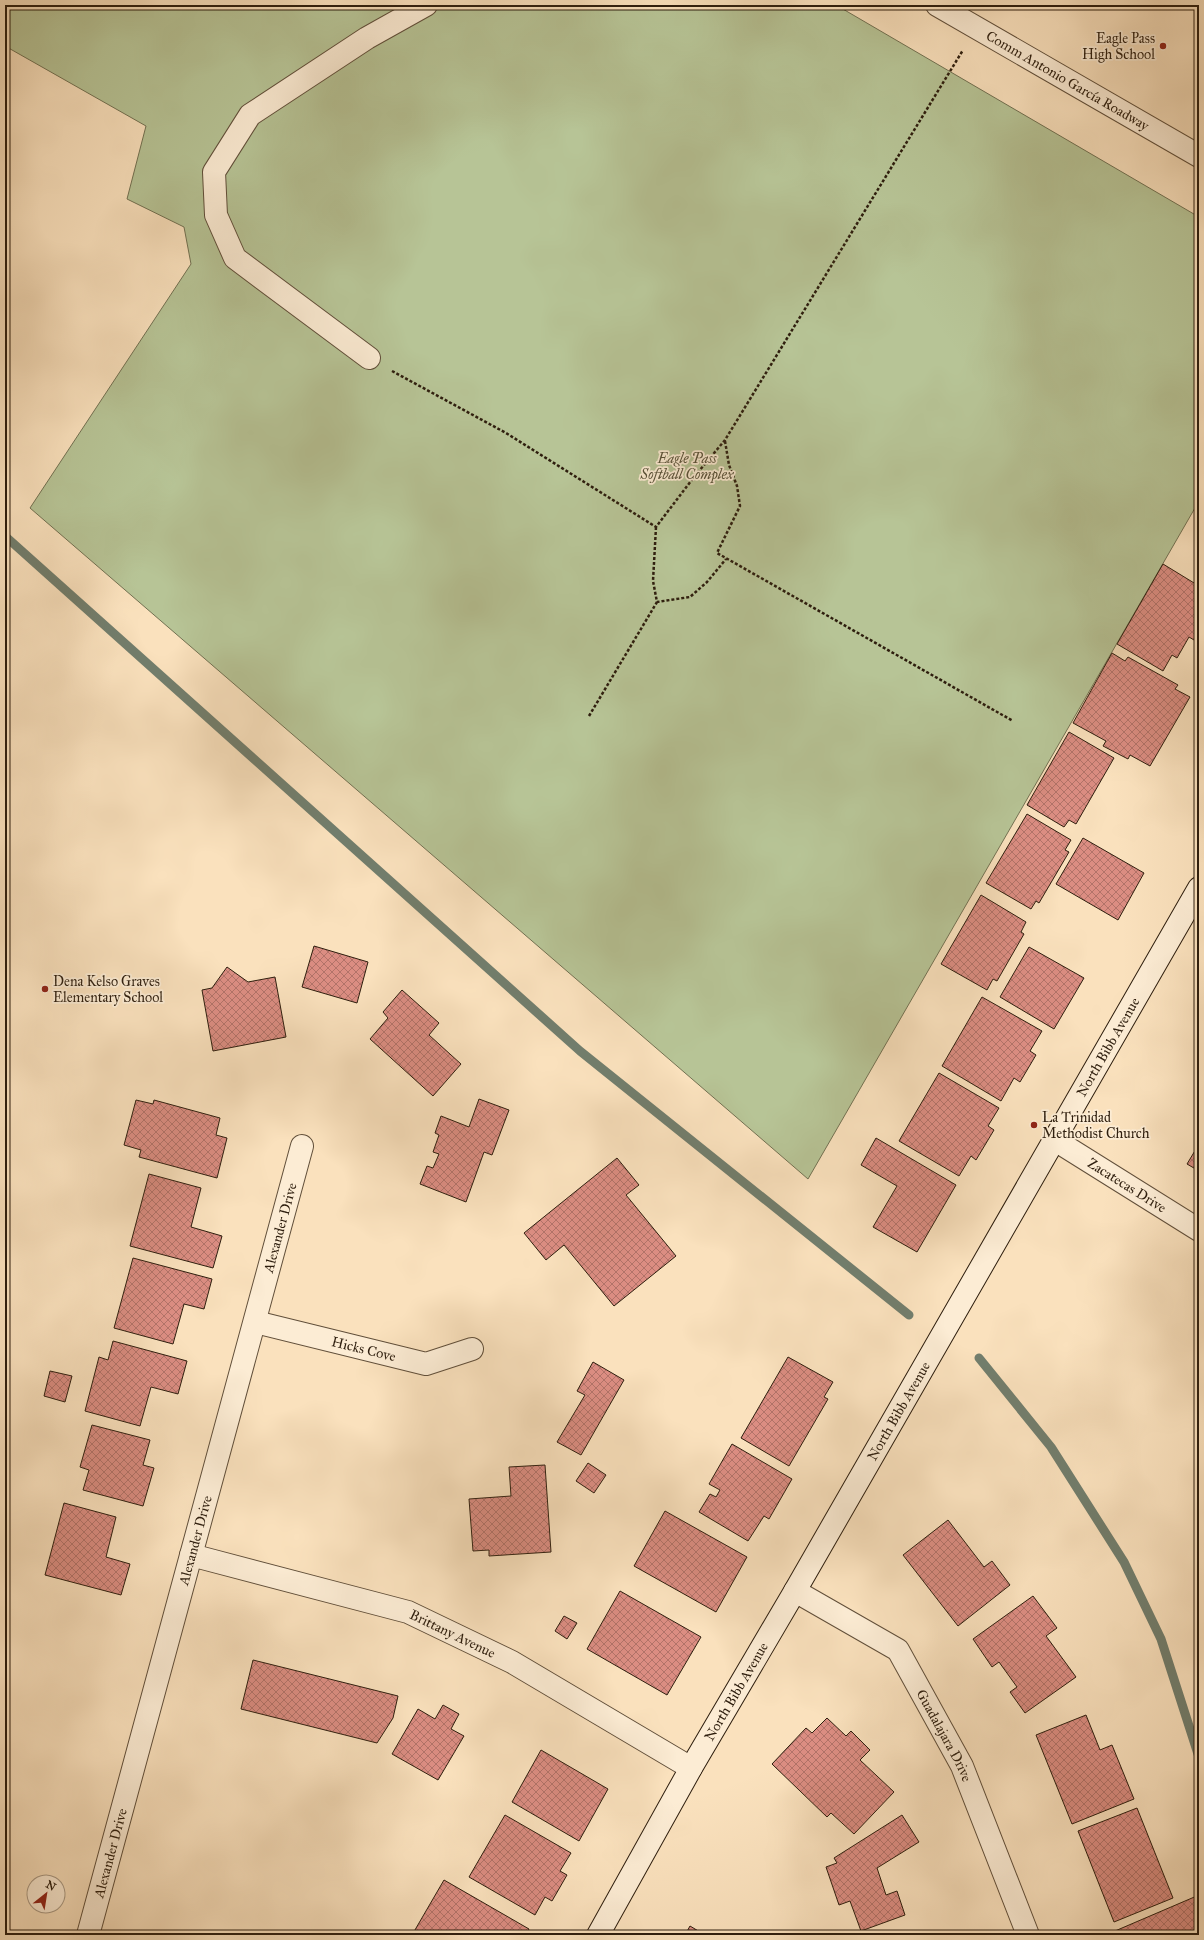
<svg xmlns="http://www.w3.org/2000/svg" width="1204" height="1940" font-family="'IM FELL Great Primer',serif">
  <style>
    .green { fill: #b7c496; stroke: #727152 }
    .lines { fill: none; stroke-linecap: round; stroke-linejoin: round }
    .stream { stroke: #727e6d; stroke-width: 9 }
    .building { fill: url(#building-cross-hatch); stroke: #2e1e0e }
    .minor-casing { stroke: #614f3a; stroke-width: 24 }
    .tertiary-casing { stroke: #614f3a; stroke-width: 24 }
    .secondary-casing { stroke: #2e1e0e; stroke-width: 24 }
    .path { stroke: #2e1e0e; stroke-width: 2.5; stroke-dasharray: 3 2; stroke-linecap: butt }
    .minor { stroke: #fcecd4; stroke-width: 22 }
    .tertiary { stroke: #fcecd4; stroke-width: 22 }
    .secondary { stroke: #fcecd4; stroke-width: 22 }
    .poi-dot { fill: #8f2418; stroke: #fcecd4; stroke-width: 1.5 }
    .labels { text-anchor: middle; stroke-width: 3.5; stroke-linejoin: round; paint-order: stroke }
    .poi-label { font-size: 14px; fill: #2e1e0e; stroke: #fcecd4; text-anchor: start }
    .street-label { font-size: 14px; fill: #2e1e0e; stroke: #fcecd4 }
    .park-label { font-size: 14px; font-style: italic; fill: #575037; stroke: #fcecd4 }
  </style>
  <defs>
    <pattern id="building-cross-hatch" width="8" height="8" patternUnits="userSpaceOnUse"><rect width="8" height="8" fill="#db8d82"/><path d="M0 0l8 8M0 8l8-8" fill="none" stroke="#b27369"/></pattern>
  </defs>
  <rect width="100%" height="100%" fill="#fae1bd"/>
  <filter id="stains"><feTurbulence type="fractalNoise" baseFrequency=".005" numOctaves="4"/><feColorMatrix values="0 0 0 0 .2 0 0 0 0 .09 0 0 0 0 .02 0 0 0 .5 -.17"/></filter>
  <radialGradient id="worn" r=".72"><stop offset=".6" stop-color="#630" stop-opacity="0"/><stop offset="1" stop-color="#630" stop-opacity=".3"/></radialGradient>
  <!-- green -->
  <path class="green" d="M5,5H836L1199,217V501L808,1179L30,508L191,264L184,227L127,199L146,126L5,46Z"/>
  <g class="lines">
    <!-- stream -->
    <path class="stream" d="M5,536L580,1051L909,1315
      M979,1358L1051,1447L1124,1562L1161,1639L1199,1757"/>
  </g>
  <!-- building -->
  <path class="building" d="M1163,564L1199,586V643L1189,637L1177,658L1172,655L1163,671L1117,644Z
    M1112,653L1125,661L1128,657L1178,685L1175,689L1190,697L1150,766L1130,755L1128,759L1103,746L1106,741L1073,723Z
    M1069,732L1114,758L1076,824L1069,820L1064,827L1027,805Z
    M1027,814L1071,840L1065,850L1069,852L1039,903L1036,901L1031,909L986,883Z
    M1083,838L1144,873L1118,920L1056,884Z
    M981,895L1026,922L1021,932L1024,934L997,981L993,979L987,990L941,964Z
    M314,946L368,962L357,1003L302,987Z
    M1029,947L1084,978L1054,1029L1000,997Z
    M227,967L248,982L275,977L286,1037L213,1051L202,990L212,988Z
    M402,990L439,1023L429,1035L461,1064L433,1096L370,1039L388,1018L383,1012Z
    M982,997L1042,1031L1030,1051L1036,1055L1020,1082L1014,1078L1001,1101L942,1066Z
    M939,1073L999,1108L988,1126L994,1130L976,1160L971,1156L959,1176L899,1141Z
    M479,1099L509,1110L492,1155L484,1152L466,1202L420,1184L427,1166L433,1168L439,1154L433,1152L439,1135L435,1133L441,1116L469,1127Z
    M136,1100L153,1104L154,1100L220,1118L216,1135L227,1138L217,1178L139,1157L141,1150L124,1145Z
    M876,1138L956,1185L917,1252L873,1227L897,1186L861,1165Z
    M1199,1144V1171L1187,1164Z
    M617,1158L639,1185L626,1195L676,1256L614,1306L564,1245L546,1260L524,1233Z
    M149,1174L201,1188L191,1227L222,1236L213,1268L130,1246Z
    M133,1258L212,1279L204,1309L184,1304L173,1344L114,1328Z
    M113,1341L187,1361L178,1394L151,1387L140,1426L85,1411L99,1357L108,1360Z
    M788,1357L833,1382L824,1397L828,1399L789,1466L741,1438Z
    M593,1362L624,1380L581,1455L557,1442L585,1395L577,1391Z
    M50,1371L72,1376L65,1402L44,1396Z
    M92,1425L150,1440L143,1465L154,1468L143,1506L83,1490L89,1470L80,1467Z
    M732,1444L792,1479L769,1519L764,1516L748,1541L699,1512L710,1494L716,1497L720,1490L709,1484Z
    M588,1463L606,1475L594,1493L576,1481Z
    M545,1465L551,1552L489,1556V1550L473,1551L469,1499L511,1496L509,1467Z
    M64,1503L116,1517L106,1557L130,1564L121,1595L45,1575Z
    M665,1511L747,1557L716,1612L634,1566Z
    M948,1520L984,1567L992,1561L1010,1585L958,1626L903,1555Z
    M620,1591L701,1637L667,1695L587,1649Z
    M1033,1596L1057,1628L1046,1636L1076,1677L1025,1713L1010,1692L1017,1687L999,1662L992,1667L973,1639Z
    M564,1616L577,1623L567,1639L555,1631Z
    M253,1660L398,1696L393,1718L377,1743L241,1709Z
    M443,1705L459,1714L451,1729L464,1736L438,1780L392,1754L418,1709L435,1719Z
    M1086,1715L1100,1750L1112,1745L1134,1799L1072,1824L1036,1735Z
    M827,1718L846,1736L851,1731L870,1750L860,1760L894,1792L854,1834L831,1813L827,1817L772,1764L806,1728L812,1733Z
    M541,1750L608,1789L579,1841L512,1802Z
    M1137,1808L1173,1898L1114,1922L1078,1831Z
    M505,1815L571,1853L560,1871L567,1875L552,1901L545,1897L535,1915L469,1877Z
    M902,1815L919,1842L877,1868L886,1895L897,1891L905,1915L861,1931L850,1901L839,1905L826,1867L837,1863L834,1858Z
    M444,1880L529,1929L526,1935H412Z
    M1199,1895V1935H1117L1115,1931Z
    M690,1926L705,1935H685Z"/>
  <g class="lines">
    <!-- minor casing -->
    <g class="minor-casing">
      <g id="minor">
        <path d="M369,358L235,258L216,215L214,172L250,115L367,38L426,5"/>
        <path id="s1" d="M1055,1140L1199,1230"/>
        <path id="s2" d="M255,1322L426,1364L472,1349"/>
        <path id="s3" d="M191,1555L408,1612L512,1662L691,1768"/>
        <path id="s4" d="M795,1591L898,1650L962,1766L1028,1935"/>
        <path id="s5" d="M88,1935L302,1146"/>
      </g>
    </g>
    <!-- tertiary casing -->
    <g class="tertiary-casing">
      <g id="tertiary">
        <path id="s6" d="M937,5L1199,156"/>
      </g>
    </g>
    <!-- secondary casing -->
    <g class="secondary-casing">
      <g id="secondary">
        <path id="s7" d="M598,1935L691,1768L795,1591L1199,888"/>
      </g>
    </g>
    <!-- path -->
    <path class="path" d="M392,371L506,433L656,527L694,477L725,440L963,50
      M725,441L729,465L737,486L740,506L717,553L1013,721
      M656,527L653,581L657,602L690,597L707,582L726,559
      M589,716L657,602"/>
    <!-- minor -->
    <use href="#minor" class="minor"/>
    <!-- tertiary -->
    <use href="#tertiary" class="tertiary"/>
    <!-- secondary -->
    <use href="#secondary" class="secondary"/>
  </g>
  <!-- markers -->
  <g class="poi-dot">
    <circle cx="1163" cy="46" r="4"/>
    <circle cx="45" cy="989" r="4"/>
    <circle cx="1034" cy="1125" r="4"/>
  </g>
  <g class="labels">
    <!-- poi labels -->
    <g class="poi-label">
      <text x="1155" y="43" text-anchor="end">Eagle Pass<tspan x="1155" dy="16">High School</tspan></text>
      <text x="53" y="986">Dena Kelso Graves<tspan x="53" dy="16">Elementary School</tspan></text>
      <text x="1042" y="1122">La Trinidad<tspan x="1042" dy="16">Methodist Church</tspan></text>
    </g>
    <!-- street labels -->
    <g class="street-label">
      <text dy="5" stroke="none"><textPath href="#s6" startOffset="151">Comm Antonio García Roadway</textPath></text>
      <text dy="5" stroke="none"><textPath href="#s7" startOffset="1024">North Bibb Avenue</textPath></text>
      <text dy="5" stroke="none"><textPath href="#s1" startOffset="85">Zacatecas Drive</textPath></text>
      <text dy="5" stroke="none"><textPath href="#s5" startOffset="733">Alexander Drive</textPath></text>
      <text dy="5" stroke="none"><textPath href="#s2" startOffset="112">Hicks Cove</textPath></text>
      <text dy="5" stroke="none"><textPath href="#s7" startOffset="604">North Bibb Avenue</textPath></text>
      <text dy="5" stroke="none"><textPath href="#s5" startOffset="409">Alexander Drive</textPath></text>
      <text dy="5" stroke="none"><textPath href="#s3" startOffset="274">Brittany Avenue</textPath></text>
      <text dy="5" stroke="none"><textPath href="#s7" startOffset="280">North Bibb Avenue</textPath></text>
      <text dy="5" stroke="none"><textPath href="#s4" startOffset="216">Guadalajara Drive</textPath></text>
      <text dy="5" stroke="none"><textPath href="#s5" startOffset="85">Alexander Drive</textPath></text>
    </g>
    <!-- park labels -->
    <g class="park-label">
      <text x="687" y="463">Eagle Pass<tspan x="687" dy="16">Softball Complex</tspan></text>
    </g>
  </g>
  <!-- margin -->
  <rect width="1204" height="1940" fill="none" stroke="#fae1bd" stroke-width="20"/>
  <rect x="6" y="6" width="1192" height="1928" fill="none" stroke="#2e1e0e" stroke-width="2"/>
  <rect x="10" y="10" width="1184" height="1920" fill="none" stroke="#2e1e0e"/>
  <!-- north arrow -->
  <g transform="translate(46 1894) rotate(30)"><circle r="19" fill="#fcecd4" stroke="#aa9a85"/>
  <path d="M0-3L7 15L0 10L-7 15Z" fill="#8f2418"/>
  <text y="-6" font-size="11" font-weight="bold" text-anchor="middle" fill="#2e1e0e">N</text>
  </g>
  <rect width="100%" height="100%" filter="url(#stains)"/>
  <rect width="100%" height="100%" fill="url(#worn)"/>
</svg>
